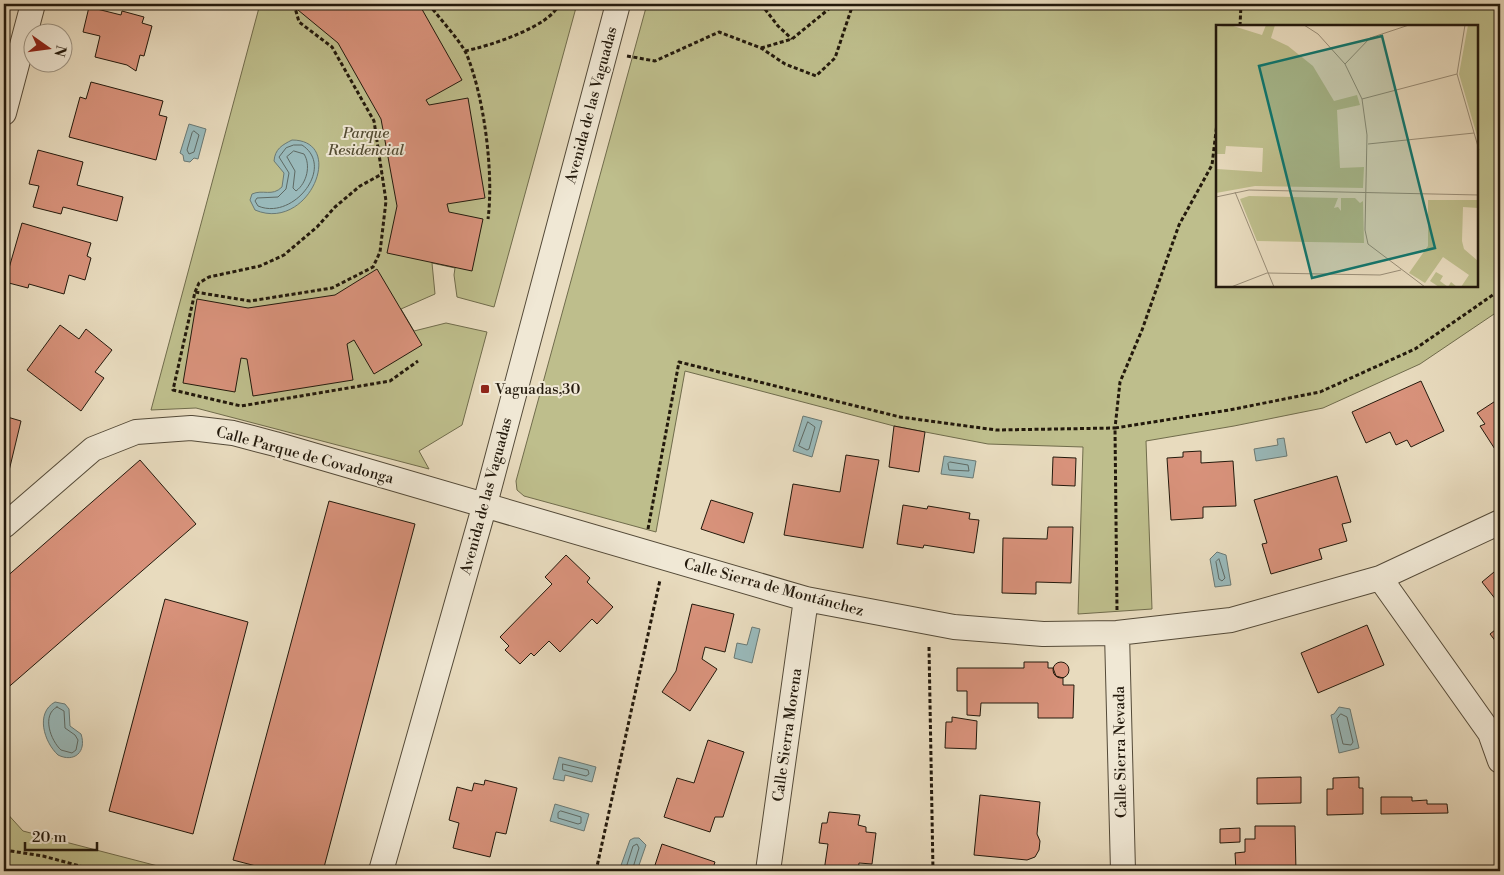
<svg xmlns="http://www.w3.org/2000/svg" width="1504" height="875" font-family="'Libre Bodoni',serif">
  <style>
    .green { fill: #bebe8c; stroke: #706c4c; fill-rule: evenodd }
    .water { fill: #99b9ba; stroke: #6a7974 }
    .lines { fill: none; stroke-linecap: round; stroke-linejoin: round }
    .shore { stroke: #5e6963; stroke-width: 1 }
    .building { fill: #d8927b; stroke: #23190c }
    .minor-casing { stroke: #544a38; stroke-width: 26 }
    .path { stroke: #23190c; stroke-width: 3; stroke-dasharray: 4 2.5; stroke-linecap: butt }
    .minor { stroke: #f0e8d5; stroke-width: 24 }
    .poi-dot { fill: #8f2418; stroke: #f0e8d5; stroke-width: 2 }
    .labels { text-anchor: middle; stroke-width: 4; stroke-linejoin: round; paint-order: stroke }
    .street-label { font-size: 15px; fill: #23190c; stroke: #f0e8d5 }
    .park-label { font-size: 15px; font-style: italic; fill: #524b32; stroke: #f0e8d5 }
    .poi-label { font-size: 15px; fill: #23190c; stroke: #f0e8d5; text-anchor: start }
    .inset-road { fill: none; stroke: #998d77; stroke-width: 1 }
    .view { fill: #0f766e; fill-opacity: 0.15; stroke: #0f766e; stroke-width: 2.5 }
    .inset-edge { fill: none; stroke: #23190c; stroke-width: 2.5 }
  </style>
  <rect width="100%" height="100%" fill="#e8dbbe"/>
  <filter id="stains"><feTurbulence type="fractalNoise" baseFrequency=".004" numOctaves="4"/><feColorMatrix values="0 0 0 0 .2 0 0 0 0 .09 0 0 0 0 .02 0 0 0 .5 -.17"/></filter>
  <radialGradient id="worn" r=".72"><stop offset=".6" stop-color="#630" stop-opacity="0"/><stop offset="1" stop-color="#630" stop-opacity=".3"/></radialGradient>
  <!-- green -->
  <path class="green" d="M260,4H577L494,307L457,297L454,275L455,268L432,263L435,294L401,309L414,331L446,323L487,332L462,425L419,451L429,469L196,408L151,410Z
    M647,4H1500V310L1420,364L1323,408L1234,426L1146,441L1152,609L1078,614L1083,447L988,444L894,426L685,371L656,532L524,496L517,490L516,481ZM1218,26H1478V286H1218Z
    M4,810L23,831L177,871H4Z"/>
  <!-- water -->
  <path class="water" d="M189,124L206,129L198,159L194,158L190,162L184,161L183,155L180,153Z
    M292,140C347,140 309,233 255,210L250,200L252,194C263,189 272,197 282,187L284,173L274,161C275,149 282,145 292,140Z
    M803,416L822,421L812,457L793,451Z
    M1284,438L1287,456L1256,461L1254,449L1278,445L1277,439Z
    M944,456L976,461L973,478L941,474Z
    M1217,552L1226,555L1231,585L1215,587L1210,559Z
    M752,627L760,629L752,663L734,658L737,643L747,645Z
    M55,702L65,704L69,709L70,726L81,734C87,752 74,763 58,755C44,742 35,713 55,702Z
    M1339,707L1350,709L1359,748L1339,753L1331,715L1334,714Z
    M559,757L596,767L592,782L565,775L564,781L553,779Z
    M555,804L589,814L584,831L550,821Z
    M634,838H639L646,845L637,871H619L630,840Z"/>
  <g class="lines">
    <!-- shore -->
    <path class="shore" d="M194,131L199,135L194,152L189,154L187,150L192,133Z
      M294,145H302C336,167 293,221 258,206L255,201L257,198L278,197L286,189L289,173L279,157L286,148Z
      M294,151L304,154C311,165 307,183 296,191L293,188L295,171L287,157Z
      M808,422L815,427L809,449L807,450L799,446Z
      M950,462L968,465L969,471L949,470L948,464Z
      M1219,559L1225,578L1222,581L1219,579L1216,562Z
      M57,707L64,711L65,728L75,735L78,740L76,750L72,753L61,750C51,741 41,715 57,707Z
      M1341,714L1347,717L1353,742L1351,745L1343,744L1337,719Z
      M563,764L588,770L589,774L586,776L563,770Z
      M561,811L581,817V823L578,824L558,818V813Z
      M625,871L633,846L637,844L639,848L632,871"/>
  </g>
  <!-- building -->
  <path class="building" d="M303,4H373L376,9L385,4H419L462,80L426,100L429,105L468,98L485,198L447,204L449,212L483,219L472,271L387,253L397,206L381,119L338,43L298,10Z
    M89,7L121,15L122,11L144,17L142,23L152,26L144,56L140,55L136,71L127,65L95,57L100,36L83,32Z
    M91,82L163,101L159,115L167,117L156,160L69,137L80,97L86,99Z
    M38,150L83,162L77,185L123,197L117,221L63,207L61,214L33,207L39,186L29,184Z
    M22,223L91,243L87,256L91,258L85,280L69,275L64,294L29,284L28,288L5,282Z
    M377,269L422,345L374,374L354,340L347,344L353,380L253,396L247,359L241,358L235,392L183,383L197,299L248,308L335,295Z
    M60,325L79,339L86,329L112,350L95,372L104,378L81,411L27,370Z
    M1421,381L1444,431L1411,447L1407,440L1396,445L1390,432L1366,443L1352,412Z
    M1500,398V457L1480,426L1485,424L1477,413Z
    M4,416L21,421L8,475L4,474Z
    M894,426L925,432L919,472L889,467Z
    M1201,451V463L1233,461L1236,506L1203,507V518L1171,520L1167,458L1183,457V452Z
    M846,455L879,460L863,548L784,535L793,484L840,492Z
    M1053,457L1076,458L1075,486L1052,485Z
    M140,460L196,524L4,691V579Z
    M1337,476L1351,522L1342,524L1347,541L1319,549L1322,559L1271,574L1262,544L1267,543L1254,500Z
    M711,500L753,513L744,543L701,529Z
    M329,501L415,524L323,871H275L233,860Z
    M903,505L927,509L928,506L970,513L969,519L979,520L974,553L924,545L923,548L897,544Z
    M1048,527H1073L1071,583L1036,582V594L1002,593L1003,538L1047,539Z
    M566,555L590,578L587,582L613,607L597,624L592,619L560,652L549,641L534,656L531,653L520,664L505,650L509,646L500,637L552,584L545,577Z
    M1500,567V605L1482,582Z
    M165,599L248,622L193,834L109,811Z
    M692,604L734,614L725,652L705,647L702,659L717,669L690,711L662,692L676,671Z
    M1367,625L1384,665L1318,693L1301,653Z
    M1500,626V647L1490,634Z
    M1053 670a8 8 0 1 1 16 0a8 8 0 1 1-16 0Z
    M1024,662H1048V668H1053L1056,676L1063,678V685H1074L1073,718H1038V703H981L980,716L967,715V691H957V668H1024Z
    M952,717L977,721L976,749L945,748L946,722H952Z
    M708,740L744,752L723,817H715L710,832L664,817L677,778L694,783Z
    M1301,777V803L1257,804V778Z
    M1359,777V788H1363V814L1327,815V789H1333V778Z
    M485,780L517,788L506,834L496,832L490,857L453,848L459,823L449,820L457,787L472,791L474,783L484,785Z
    M980,795L1040,802L1037,834L1040,841L1039,850L1035,857L1027,860L974,855Z
    M1381,797H1412V801L1427,800V804H1447L1448,813L1381,814Z
    M829,812L860,815L858,825L866,827V832L876,833L872,864L859,863L858,871H824L828,844L819,843L822,823H827Z
    M1255,826H1295L1296,871H1236L1235,853L1245,852V839H1255Z
    M1240,828V842L1220,843V829Z
    M662,844L715,862L712,871H653Z
    M438,867L455,871H437Z"/>
  <g class="lines">
    <!-- minor casing -->
    <g class="minor-casing">
      <path id="minor" d="M4,113L33,4
        M4,526L93,449L136,432L191,428L233,433L275,444L806,599L954,627L1043,634L1117,633L1231,620L1380,578L1500,522
        M1380,578L1490,733L1500,761
        M1117,633L1123,871
        M381,871L485,504L618,4
        M768,871L806,599"/>
    </g>
    <!-- path -->
    <path class="path" d="M294,4L299,22L332,47L374,121L386,201L380,252L373,267L332,288L250,301L195,292L173,390L241,406L390,381L418,361
      M429,4C438,17 459,39 466,53C484,95 494,173 488,219
      M761,4L778,26L792,39
      M1240,26L1241,4
      M761,48L792,39L835,4
      M465,51C489,46 550,27 559,4
      M627,56L655,61L719,32L761,48L785,64L816,76L835,58L853,4
      M195,292L199,283L209,277L260,266L284,255L317,227L335,207L360,186L382,174
      M1499,292L1500,280
      M648,529L679,362L900,417L996,430L1115,428L1120,382L1142,330L1179,225L1212,165L1218,115
      M1117,610L1115,428L1229,410L1320,392L1415,349L1500,290
      M929,647L933,871
      M4,850L43,856L98,871
      M596,871L660,580"/>
    <!-- minor -->
    <use href="#minor" class="minor"/>
  </g>
  <!-- markers -->
  <rect class="poi-dot" x="480" y="384" width="10" height="10" rx="2.5"/>
  <g class="labels">
    <!-- street labels -->
    <g class="street-label">
      <text transform="translate(591 105) rotate(-75)" y="5">Avenida de las Vaguadas</text>
      <text transform="translate(305 455) rotate(15)" y="5">Calle Parque de Covadonga</text>
      <text transform="translate(486 496) rotate(-75)" y="5">Avenida de las Vaguadas</text>
      <text transform="translate(774 587) rotate(15)" y="5">Calle Sierra de Montánchez</text>
      <text transform="translate(787 735) rotate(-82)" y="5">Calle Sierra Morena</text>
      <text transform="translate(1120 752) rotate(-91)" y="5">Calle Sierra Nevada</text>
    </g>
    <!-- park labels -->
    <g class="park-label">
      <text x="366" y="138">Parque<tspan x="366" dy="17">Residencial</tspan></text>
    </g>
    <!-- poi labels -->
    <g class="poi-label">
      <text x="495" y="394">Vaguadas,30</text>
    </g>
  </g>
  <!-- overview -->
  <g transform="translate(1216 25)">
    <rect width="262" height="262" fill="#e8dbbe"/>
    <path d="M14,0L46,10L50,0H59L55,13L72,21L97,41L118,76L141,70L144,80L121,85L124,143L148,142L147,163L39,161L0,168V2ZM10,121L47,123L46,147L1,144V129H9ZM252,0H262V114L243,49ZM33,171L122,173L118,183L122,182L125,186V173H139L144,178L147,176L148,218L41,216L24,174ZM212,175H262V183L247,182L246,216L248,224L262,236V262H245L253,250L227,232L209,258L193,248L212,221ZM220,247L227,251L224,256L232,262L235,257L241,262H223L214,256Z" fill="#bebe8c" fill-rule="evenodd"/>
    <path class="inset-road" d="M88,0L102,9L129,39L146,74L151,110L149,205L152,219L209,262M249,0L241,49L263,125M129,39L154,13L193,0M146,74L241,49M152,119L258,108M19,167L58,262M0,172L33,165L263,170M15,262L51,248L164,250L185,245"/>
    <path class="view" d="M166,11L219,223L96,253L43,41Z"/>
    <rect width="262" height="262" class="inset-edge"/>
  </g>
  <!-- margin -->
  <rect width="1504" height="875" fill="none" stroke="#e8dbbe" stroke-width="20"/>
  <rect x="5" y="5" width="1494" height="865" fill="none" stroke="#23190c" stroke-width="2.5"/>
  <rect x="10" y="10" width="1484" height="855" fill="none" stroke="#23190c"/>
  <!-- north arrow -->
  <g transform="translate(48 48) rotate(104)"><circle r="24" fill="#f0e8d5" stroke="#9e9585"/>
  <path d="M0-4L9 19L0 12L-9 19Z" fill="#8f2418"/>
  <text y="-8" font-size="14" font-weight="bold" text-anchor="middle" fill="#23190c">N</text>
  </g>
  <!-- scale -->
  <path d="M25 842v8h72v-8" fill="none" stroke="#23190c" stroke-width="2.5"/>
  <text x="32" y="842" font-size="15" fill="#23190c" stroke="#f0e8d5" stroke-width="4" paint-order="stroke">20 m</text>
  <rect width="100%" height="100%" filter="url(#stains)"/>
  <rect width="100%" height="100%" fill="url(#worn)"/>
</svg>
